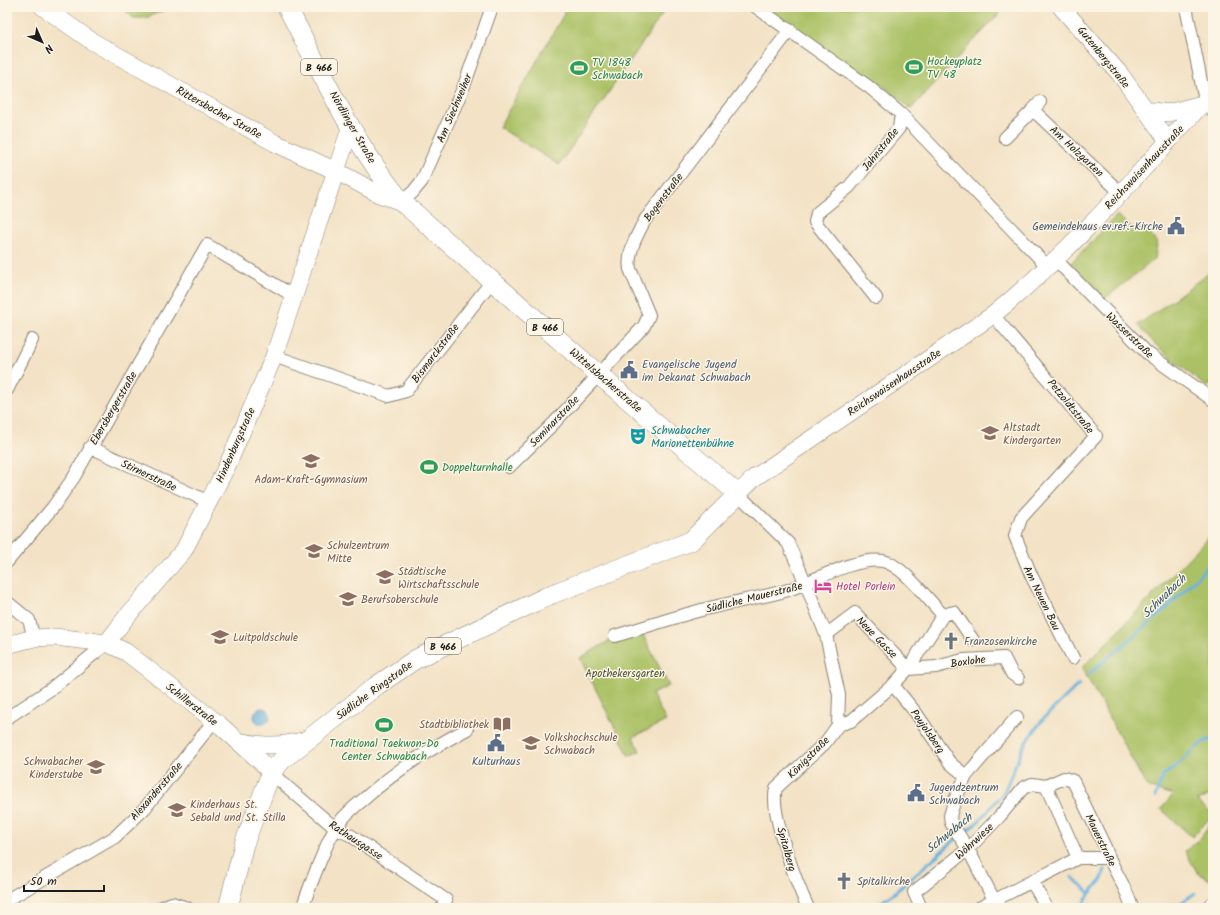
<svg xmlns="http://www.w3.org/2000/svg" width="1220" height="915" font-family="Kalam,sans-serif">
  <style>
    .green { fill: #aac165; stroke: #636e40 }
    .water { fill: #66b1de; stroke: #41667d }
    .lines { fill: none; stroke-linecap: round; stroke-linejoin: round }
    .stream { stroke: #66b1de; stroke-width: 3 }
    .street-casing { stroke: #887f70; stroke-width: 14 }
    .secondary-casing { stroke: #887f70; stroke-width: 18 }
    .primary-casing { stroke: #887f70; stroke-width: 20 }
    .street { stroke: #fff; stroke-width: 12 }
    .secondary { stroke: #fff; stroke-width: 17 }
    .primary { stroke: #fff; stroke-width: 19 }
    .labels { text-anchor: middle; stroke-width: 3; stroke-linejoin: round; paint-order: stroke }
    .shield { fill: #fcf5e5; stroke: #5f5d58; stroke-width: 1 }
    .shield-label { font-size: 10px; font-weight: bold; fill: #1c1c1c }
    .street-label { font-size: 11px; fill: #1c1c1c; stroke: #fcf5e5 }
    .leisure-label { font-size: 11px; fill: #27864d; stroke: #fcf5e5; text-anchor: start }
    .service-label { font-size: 11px; fill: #4e5e75; stroke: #fcf5e5; text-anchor: start }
    .education-label { font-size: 11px; fill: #785e54; stroke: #fcf5e5; text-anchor: start }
    .culture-label { font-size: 11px; fill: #0d838f; stroke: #fcf5e5; text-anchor: start }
    .hotel-label { font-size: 11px; fill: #b23c85; stroke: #fcf5e5; text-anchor: start }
    .worship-label { font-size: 11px; fill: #5b616d; stroke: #fcf5e5; text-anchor: start }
    .park-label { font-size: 11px; fill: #4e5636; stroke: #fcf5e5 }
    .water-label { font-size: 12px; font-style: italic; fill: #3a586a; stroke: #fcf5e5 }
  </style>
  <rect width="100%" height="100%" fill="#fcf5e5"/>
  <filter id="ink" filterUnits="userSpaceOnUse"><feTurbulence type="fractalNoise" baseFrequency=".025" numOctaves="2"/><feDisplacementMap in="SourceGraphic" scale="8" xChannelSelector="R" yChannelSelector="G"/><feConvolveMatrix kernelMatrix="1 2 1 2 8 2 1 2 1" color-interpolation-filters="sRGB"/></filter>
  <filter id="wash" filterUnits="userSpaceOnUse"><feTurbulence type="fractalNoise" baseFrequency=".012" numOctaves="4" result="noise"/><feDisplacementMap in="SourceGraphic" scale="16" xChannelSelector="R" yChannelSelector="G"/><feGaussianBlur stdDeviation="0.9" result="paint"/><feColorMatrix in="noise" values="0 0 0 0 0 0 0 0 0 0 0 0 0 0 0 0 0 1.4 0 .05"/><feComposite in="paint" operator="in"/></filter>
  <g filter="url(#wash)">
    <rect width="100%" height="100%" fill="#f3e2c5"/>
    <!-- green -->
    <path class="green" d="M122,7H182L164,10L146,18H133Z
      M568,7H667L559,165L499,127Z
      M767,7H1005L911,109L878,82L827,52Z
      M1117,215L1132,228C1146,227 1149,233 1157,243L1155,259L1103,300L1069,265Z
      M1213,270V382L1206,387L1156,345L1138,325Z
      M1213,533V794L1197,801L1213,815L1192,837L1161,809L1173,795L1147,787L1082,668Z
      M636,631L643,635L669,686L652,694L666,721L633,737L640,751L629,756L580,658L609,641Z
      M1213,821V882L1197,872L1185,851L1199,840Z"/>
    <!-- water -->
    <path class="water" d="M254 716a8 8 0 1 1 16 0a8 8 0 1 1-16 0Z"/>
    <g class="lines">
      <!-- stream -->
      <path class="stream" d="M1089,674L1169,606L1213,561
        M1155,797L1163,776L1176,766L1203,742L1213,739
        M962,835L980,820L1004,792L1024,745L1043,719L1079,684
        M1072,877L1090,893
        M872,908L893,894L957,838
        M1081,908L1090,893L1102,879L1105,870
        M1174,908L1195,893"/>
    </g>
  </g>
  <g filter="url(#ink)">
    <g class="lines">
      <!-- street casing -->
      <g class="street-casing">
        <path id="street" d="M756,7L869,87L901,114L1048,267
          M1186,7L1205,101L1213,111
          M1040,102L1033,110L1121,193
          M1005,138L1033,110
          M402,202L413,192L422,181L464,86L492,7
          M1056,260L1147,353L1213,400
          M876,298L815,222L817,213L849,187L899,128L901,114
          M993,315L1096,436L1021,518L1015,536L1032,577L1073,658
          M274,356L389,396L406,391L492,281
          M7,390L32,340
          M90,447L209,502
          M509,467L553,424L644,326L649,315L630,269C627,252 637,235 645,220L790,30
          M738,494L788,543L806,584L826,635L839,695L838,725
          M7,562L53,507L74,477L207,245L294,296
          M7,602L29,620L34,638
          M826,635L855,613L908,669
          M615,636C645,627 675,617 705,609C732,602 759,598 785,591C811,583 856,556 883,561C903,565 928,600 943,615
          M908,669L936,667L963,660L1004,658L1012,674L1018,678
          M893,685L916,713L950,763L966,776
          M7,718L51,689L107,643
          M838,725L851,721L893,685L908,669L943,615L954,612L973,640
          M271,773L335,828L350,835L446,900L442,908
          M1046,786L1078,858
          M1032,882L1047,908
          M7,900L115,837L145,808L214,721
          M994,900L968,849L951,823L950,816L954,802L966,776L1017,717
          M160,908L172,903L187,908
          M302,908C312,882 321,854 335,829C341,818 354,807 364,799C398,769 428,750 467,729
          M808,908C797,884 769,812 776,788L825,743L838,725
          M921,908L914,892L968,849L1000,816L1023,788L1032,784L1046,786L1064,778L1073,781L1105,847C1111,868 1127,886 1132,908
          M979,908L1078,858H1108"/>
      </g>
      <!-- secondary casing -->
      <g class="secondary-casing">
        <path id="secondary" d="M43,7L93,42L275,143L336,171L379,194L402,202
          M1061,7L1120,74L1168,141
          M1145,110L1168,113L1202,104
          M738,494L754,478L993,315C1070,252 1136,177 1202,104L1213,95
          M107,643L124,620L184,550L228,464L274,356L351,126
          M7,645L34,638L54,637L107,643L126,652L221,726L261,762L271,773
          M238,741C266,747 279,746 307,740
          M1213,905V907"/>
      </g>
      <!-- primary casing -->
      <g class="primary-casing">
        <path id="primary" d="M228,908L244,844L271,773L282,760L376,686L416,659L552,594L691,541L738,494L598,374L402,202C354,145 322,73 287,7"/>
      </g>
      <!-- street -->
      <use href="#street" class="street"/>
      <!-- secondary -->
      <use href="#secondary" class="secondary"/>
      <!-- primary -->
      <use href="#primary" class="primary"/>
    </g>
  </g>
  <!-- icons -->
  <defs>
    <g id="stadium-bare" transform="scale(1.38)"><path d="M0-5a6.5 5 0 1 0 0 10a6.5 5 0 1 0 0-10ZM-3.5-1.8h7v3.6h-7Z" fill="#2e9e5b" stroke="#fcf5e5" stroke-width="2.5" paint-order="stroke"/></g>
    <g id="civic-bare" transform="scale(1.38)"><path d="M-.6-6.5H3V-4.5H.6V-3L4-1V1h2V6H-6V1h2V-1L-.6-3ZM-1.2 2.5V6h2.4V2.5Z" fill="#5c6f8a" stroke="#fcf5e5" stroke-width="2.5" paint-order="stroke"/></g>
    <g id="school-bare" transform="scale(1.38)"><path d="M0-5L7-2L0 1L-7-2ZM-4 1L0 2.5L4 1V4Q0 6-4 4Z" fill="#8d6e63" stroke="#fcf5e5" stroke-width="2.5" paint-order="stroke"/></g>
    <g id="theatre-bare" transform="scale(1.38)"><path d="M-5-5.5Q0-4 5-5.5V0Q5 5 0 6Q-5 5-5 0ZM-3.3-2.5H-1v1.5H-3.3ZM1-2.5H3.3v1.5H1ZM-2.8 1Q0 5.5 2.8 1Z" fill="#0f9aa8" stroke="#fcf5e5" stroke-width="2.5" paint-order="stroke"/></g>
    <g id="hotel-bare" transform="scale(1.38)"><path d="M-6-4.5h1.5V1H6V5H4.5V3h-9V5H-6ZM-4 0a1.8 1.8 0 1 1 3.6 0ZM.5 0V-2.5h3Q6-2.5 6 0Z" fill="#d1479c" stroke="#fcf5e5" stroke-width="2.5" paint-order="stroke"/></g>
    <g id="church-bare" transform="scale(1.38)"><path d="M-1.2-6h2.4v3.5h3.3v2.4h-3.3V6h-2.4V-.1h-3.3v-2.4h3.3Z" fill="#6b7280" stroke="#fcf5e5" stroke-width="2.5" paint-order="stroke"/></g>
    <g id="library-bare" transform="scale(1.38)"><path d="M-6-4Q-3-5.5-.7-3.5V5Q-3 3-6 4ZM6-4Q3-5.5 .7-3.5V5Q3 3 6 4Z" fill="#8d6e63" stroke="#fcf5e5" stroke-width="2.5" paint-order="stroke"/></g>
    <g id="university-bare" transform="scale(1.38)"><path d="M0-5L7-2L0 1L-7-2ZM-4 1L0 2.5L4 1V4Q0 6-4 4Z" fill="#8d6e63" stroke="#fcf5e5" stroke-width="2.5" paint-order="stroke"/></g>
  </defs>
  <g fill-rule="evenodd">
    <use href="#stadium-bare" x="914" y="67"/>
    <use href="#stadium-bare" x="579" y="68"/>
    <use href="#civic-bare" x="1176" y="226"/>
    <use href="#civic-bare" x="629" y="370"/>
    <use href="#school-bare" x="990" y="433"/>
    <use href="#theatre-bare" x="638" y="436"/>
    <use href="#school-bare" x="311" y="461"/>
    <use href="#stadium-bare" x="429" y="467"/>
    <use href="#school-bare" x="314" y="551"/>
    <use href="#school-bare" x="385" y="577"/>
    <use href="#hotel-bare" x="823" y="586"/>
    <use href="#school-bare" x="348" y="599"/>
    <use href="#school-bare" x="220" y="637"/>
    <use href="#church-bare" x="951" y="641"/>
    <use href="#library-bare" x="502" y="724"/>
    <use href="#stadium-bare" x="384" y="725"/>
    <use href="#civic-bare" x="496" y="743"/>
    <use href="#university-bare" x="531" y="743"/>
    <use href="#school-bare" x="96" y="767"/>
    <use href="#civic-bare" x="916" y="793"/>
    <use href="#school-bare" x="177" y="810"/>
    <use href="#church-bare" x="844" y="881"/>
  </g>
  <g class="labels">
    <!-- shield labels -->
    <g class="shield">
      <rect x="301" y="59" width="36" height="16" rx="3"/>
      <rect x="527" y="319" width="36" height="16" rx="3"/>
      <rect x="425" y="638" width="36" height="16" rx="3"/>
    </g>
    <g class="shield-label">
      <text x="319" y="71">B 466</text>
      <text x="545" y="331">B 466</text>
      <text x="443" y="650">B 466</text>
    </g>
    <!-- street labels -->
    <g class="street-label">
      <text transform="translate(1104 57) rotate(51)" y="4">Gutenbergstraße</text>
      <text transform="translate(454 108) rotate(-67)" y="4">Am Siechweiher</text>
      <text transform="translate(219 112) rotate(29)" y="4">Rittersbacher Straße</text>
      <text transform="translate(353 127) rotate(60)" y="4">Nördlinger Straße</text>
      <text transform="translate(880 149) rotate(-51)" y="4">Jahnstraße</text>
      <text transform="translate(1077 151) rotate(43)" y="4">Am Holzgarten</text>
      <text transform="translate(1144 167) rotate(-47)" y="4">Reichswaisenhausstraße</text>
      <text transform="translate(663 197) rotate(-53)" y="4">Bogenstraße</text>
      <text transform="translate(1130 335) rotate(44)" y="4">Wasserstraße</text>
      <text transform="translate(435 353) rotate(-53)" y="4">Bismarckstraße</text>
      <text transform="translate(606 380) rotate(41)" y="4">Wittelsbacherstraße</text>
      <text transform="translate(894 382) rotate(-34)" y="4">Reichswaisenhausstraße</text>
      <text transform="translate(1071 406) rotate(51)" y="4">Petzoldtstraße</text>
      <text transform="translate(113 408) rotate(-60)" y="4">Ebersbergerstraße</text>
      <text transform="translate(554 421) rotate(-46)" y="4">Seminarstraße</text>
      <text transform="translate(235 445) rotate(-66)" y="4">Hindenburgstraße</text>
      <text transform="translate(149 475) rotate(25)" y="4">Stirnerstraße</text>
      <text transform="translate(754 597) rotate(-14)" y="4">Südliche Mauerstraße</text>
      <text transform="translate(1042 598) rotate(64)" y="4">Am Neuen Bau</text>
      <text transform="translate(877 637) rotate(46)" y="4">Neue Gasse</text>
      <text transform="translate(968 661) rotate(-8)" y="4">Boxlohe</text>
      <text transform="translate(374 690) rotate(-36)" y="4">Südliche Ringstraße</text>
      <text transform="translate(192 704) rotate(38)" y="4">Schillerstraße</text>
      <text transform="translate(928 731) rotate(55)" y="4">Poujolsberg</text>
      <text transform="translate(808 757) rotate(-45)" y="4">Königstraße</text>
      <text transform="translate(156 791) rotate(-49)" y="4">Alexanderstraße</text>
      <text transform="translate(356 840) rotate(33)" y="4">Rathausgasse</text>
      <text transform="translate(1101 840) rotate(64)" y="4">Mauerstraße</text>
      <text transform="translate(974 841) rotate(-43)" y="4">Wöhrwiese</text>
      <text transform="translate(787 849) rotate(74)" y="4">Spitalberg</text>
    </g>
    <!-- leisure labels -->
    <g class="leisure-label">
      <text x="927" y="65">Hockeyplatz<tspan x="927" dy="13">TV 48</tspan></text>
      <text x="592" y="66">TV 1848<tspan x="592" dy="13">Schwabach</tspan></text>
      <text x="442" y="471">Doppelturnhalle</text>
      <text x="384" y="747" text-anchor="middle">Traditional Taekwon-Do<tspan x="384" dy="13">Center Schwabach</tspan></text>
    </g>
    <!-- service labels -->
    <g class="service-label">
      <text x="1163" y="230" text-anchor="end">Gemeindehaus ev.ref.-Kirche</text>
      <text x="642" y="368">Evangelische Jugend<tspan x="642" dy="13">im Dekanat Schwabach</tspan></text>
      <text x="496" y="765" text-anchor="middle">Kulturhaus</text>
      <text x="929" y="791">Jugendzentrum<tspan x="929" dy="13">Schwabach</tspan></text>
    </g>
    <!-- education labels -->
    <g class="education-label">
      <text x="1003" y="431">Altstadt<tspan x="1003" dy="13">Kindergarten</tspan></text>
      <text x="311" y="483" text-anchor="middle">Adam-Kraft-Gymnasium</text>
      <text x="327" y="549">Schulzentrum<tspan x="327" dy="13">Mitte</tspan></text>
      <text x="398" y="575">Städtische<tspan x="398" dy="13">Wirtschaftsschule</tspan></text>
      <text x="361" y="603">Berufsoberschule</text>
      <text x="233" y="641">Luitpoldschule</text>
      <text x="489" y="728" text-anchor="end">Stadtbibliothek</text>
      <text x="544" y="741">Volkshochschule<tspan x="544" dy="13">Schwabach</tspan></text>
      <text x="83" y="765" text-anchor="end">Schwabacher<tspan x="83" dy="13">Kinderstube</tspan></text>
      <text x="190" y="808">Kinderhaus St.<tspan x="190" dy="13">Sebald und St. Stilla</tspan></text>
    </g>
    <!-- culture labels -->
    <g class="culture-label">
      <text x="651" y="434">Schwabacher<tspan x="651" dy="13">Marionettenbühne</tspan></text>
    </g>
    <!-- hotel labels -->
    <g class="hotel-label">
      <text x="836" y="590">Hotel Porlein</text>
    </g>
    <!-- worship labels -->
    <g class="worship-label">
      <text x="964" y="645">Franzosenkirche</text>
      <text x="857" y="885">Spitalkirche</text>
    </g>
    <!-- park labels -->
    <g class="park-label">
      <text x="625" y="677">Apothekersgarten</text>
    </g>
    <!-- water labels -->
    <g class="water-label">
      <text transform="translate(1164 596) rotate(-44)" y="4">Schwabach</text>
      <text transform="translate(949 833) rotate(-39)" y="4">Schwabach</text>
    </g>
  </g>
  <!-- margin -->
  <rect width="1220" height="915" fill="none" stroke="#fcf5e5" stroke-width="24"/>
  <!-- north arrow -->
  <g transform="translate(42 42) rotate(135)" stroke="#fcf5e5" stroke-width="3" paint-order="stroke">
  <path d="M0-3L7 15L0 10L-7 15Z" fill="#1c1c1c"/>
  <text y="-6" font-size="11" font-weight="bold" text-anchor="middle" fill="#1c1c1c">N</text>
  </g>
  <!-- scale -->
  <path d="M24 885v6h80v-6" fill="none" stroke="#1c1c1c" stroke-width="2"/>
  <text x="30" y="885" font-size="12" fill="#1c1c1c" stroke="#fcf5e5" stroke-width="3" paint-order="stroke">50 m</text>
</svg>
